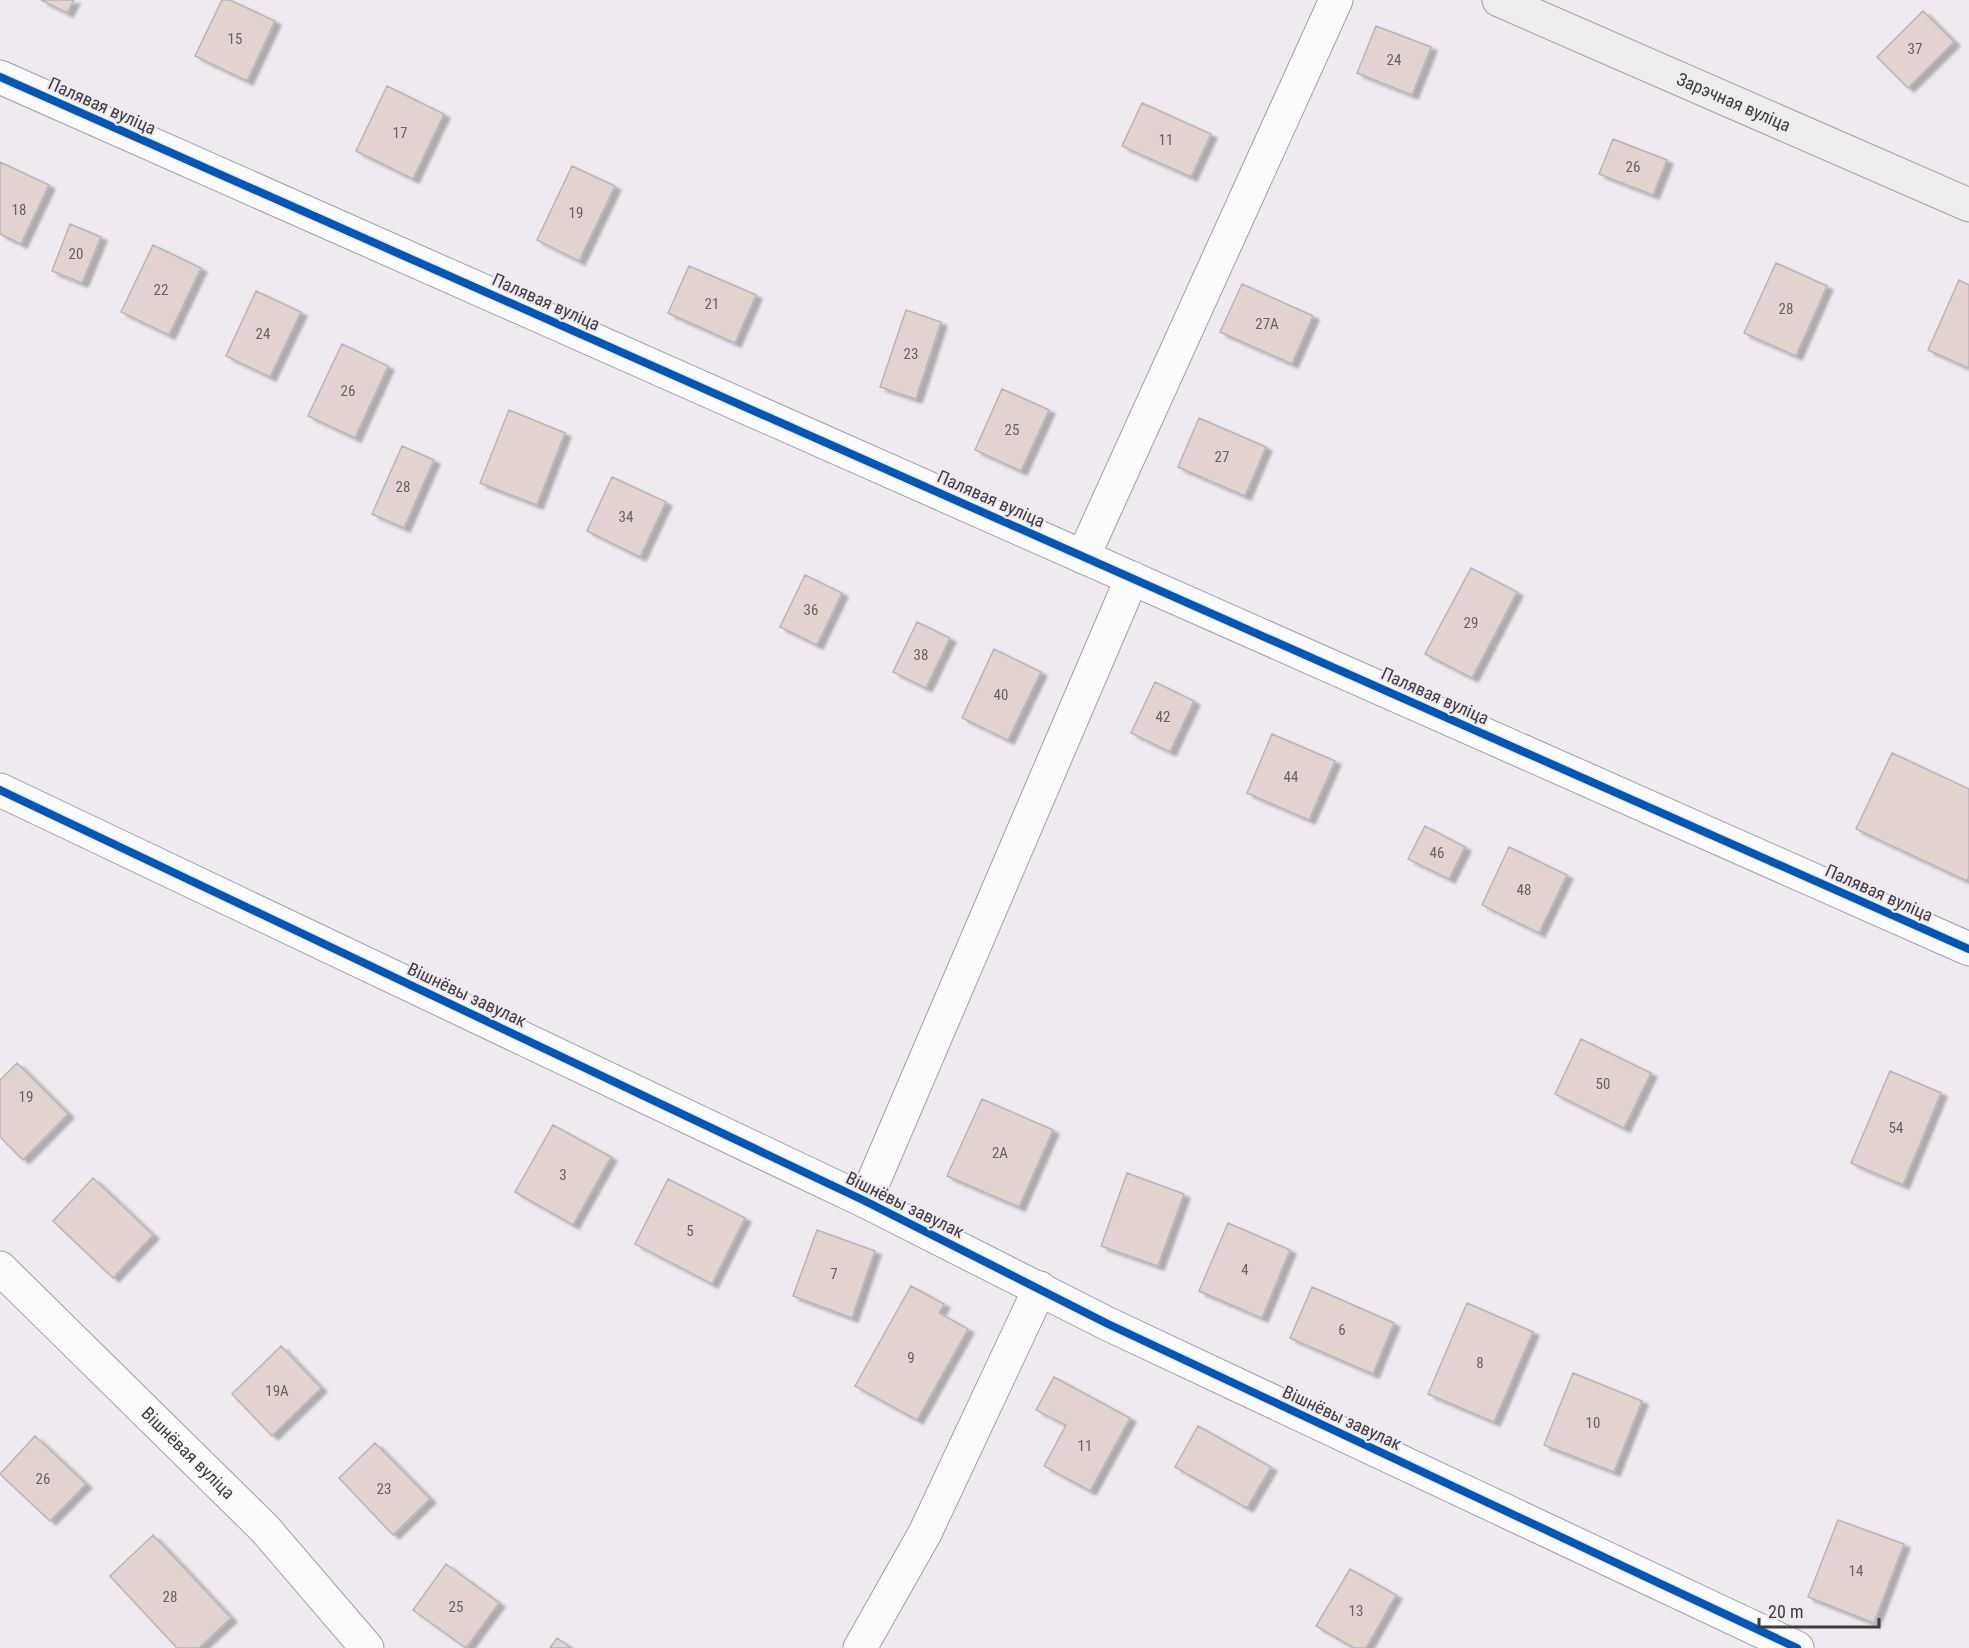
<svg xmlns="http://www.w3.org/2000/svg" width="1969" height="1648" font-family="'Roboto Condensed',sans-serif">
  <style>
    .building { fill: #e2d3d1; stroke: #b9b5b7; stroke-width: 1.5; filter: url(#shadow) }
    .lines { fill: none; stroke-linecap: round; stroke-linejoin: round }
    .street-casing { stroke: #a3a0a4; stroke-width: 35 }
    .secondary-casing { stroke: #a3a0a4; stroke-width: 35 }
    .street { stroke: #fcfcfd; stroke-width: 33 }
    .secondary { stroke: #efedeb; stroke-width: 33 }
    .cycleway-casing { stroke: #efe9f0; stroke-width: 11 }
    .cycleway { stroke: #0057b8; stroke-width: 8 }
    .labels { text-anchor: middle; stroke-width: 4.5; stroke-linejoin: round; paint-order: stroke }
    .number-label { font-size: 15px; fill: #686264 }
    .street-label { font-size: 18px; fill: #3f3c3f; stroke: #efe9f0 }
  </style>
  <defs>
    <filter id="shadow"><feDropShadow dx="6" dy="4" stdDeviation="1.5" flood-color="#0004"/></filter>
  </defs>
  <rect width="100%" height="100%" fill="#eeeaef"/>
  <!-- building -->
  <path class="building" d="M41,0H74L67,13Z
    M222,0H230L275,21L247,81L195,56Z
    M1923,11L1954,42L1908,88L1877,57Z
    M1376,26L1431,47L1412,95L1357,73Z
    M387,86L444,114L413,179L356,151Z
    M1142,103L1211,134L1191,177L1122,146Z
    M1613,139L1667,160L1653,195L1599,174Z
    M0,162L49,185L21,244L0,234Z
    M572,166L615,186L579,261L537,240Z
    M70,224L101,237L82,283L52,271Z
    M153,245L201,268L169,335L121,312Z
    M1776,263L1827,286L1796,356L1744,333Z
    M689,266L756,295L735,343L668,313Z
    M1959,280L1969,285V368L1928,350Z
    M1242,284L1313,316L1292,364L1220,332Z
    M256,291L301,312L270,377L226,356Z
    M906,310L941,322L916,399L880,387Z
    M342,344L388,366L355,438L308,416Z
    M1002,389L1049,410L1021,471L975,450Z
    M509,410L565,433L537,505L480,483Z
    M1199,418L1266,447L1245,496L1178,467Z
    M402,446L434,460L404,528L372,514Z
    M612,477L666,502L640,557L587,531Z
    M1471,568L1517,592L1472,678L1425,654Z
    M805,575L842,593L817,645L780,627Z
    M917,622L950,638L926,688L893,672Z
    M994,649L1041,672L1008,740L962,718Z
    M1155,682L1194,701L1170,752L1131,733Z
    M1272,734L1335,761L1309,820L1247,793Z
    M1892,753L1969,789V876L1967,881L1856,829Z
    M1425,826L1465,847L1449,879L1408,859Z
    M1509,847L1567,875L1539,933L1482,905Z
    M1581,1039L1651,1073L1624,1128L1555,1094Z
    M17,1063L68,1114L23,1160L0,1137V1080Z
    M1890,1071L1941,1093L1903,1185L1851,1163Z
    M982,1099L1053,1130L1019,1207L947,1176Z
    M553,1125L611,1157L573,1225L515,1192Z
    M1127,1173L1184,1194L1158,1266L1101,1246Z
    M93,1178L153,1235L113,1278L53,1221Z
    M668,1179L745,1218L712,1284L635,1244Z
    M1228,1223L1290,1250L1262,1318L1199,1291Z
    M817,1230L875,1251L852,1318L793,1296Z
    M911,1286L944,1304L939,1313L968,1329L917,1420L855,1386Z
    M1312,1287L1394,1323L1373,1374L1290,1338Z
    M1467,1303L1533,1332L1494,1422L1428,1394Z
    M281,1346L321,1388L272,1436L232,1394Z
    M1573,1373L1642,1401L1614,1472L1544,1445Z
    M1054,1377L1130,1418L1090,1491L1044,1466L1066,1425L1036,1410Z
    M1198,1426L1271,1467L1247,1508L1175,1467Z
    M35,1436L86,1484L50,1521L0,1474Z
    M375,1443L430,1499L393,1535L339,1478Z
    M1838,1520L1904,1544L1874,1623L1808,1597Z
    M153,1535L231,1618L199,1648H177L110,1576Z
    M446,1564L499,1603L466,1648L413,1610Z
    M1350,1569L1396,1595L1366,1648H1354L1316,1626Z
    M557,1638L571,1648H550Z"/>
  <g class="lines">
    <!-- street casing -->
    <g class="street-casing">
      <g id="street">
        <path d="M0,77L1969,949"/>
        <path d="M1083,557L1336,0"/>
        <path d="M0,790L865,1201L1108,1324L1797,1648"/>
        <path d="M865,1201L1132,578"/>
        <path id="s1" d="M0,1268L265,1529L367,1648"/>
        <path d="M860,1648L925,1533L1040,1288"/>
      </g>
    </g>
    <!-- secondary casing -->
    <g class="secondary-casing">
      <g id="secondary">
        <path id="s2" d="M1499,0L1969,205"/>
      </g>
    </g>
    <!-- street -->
    <use href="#street" class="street"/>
    <!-- secondary -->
    <use href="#secondary" class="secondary"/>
    <!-- cycleway casing -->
    <g class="cycleway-casing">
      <path id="cycleway" d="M0,77L1969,949
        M0,790L865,1201L1108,1324L1797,1648"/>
    </g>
    <!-- cycleway -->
    <use href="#cycleway" class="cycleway"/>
  </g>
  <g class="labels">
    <!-- number labels -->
    <g class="number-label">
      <text x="235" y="44">15</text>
      <text x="1915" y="54">37</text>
      <text x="1394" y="65">24</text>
      <text x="400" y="138">17</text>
      <text x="1166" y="145">11</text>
      <text x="1633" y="172">26</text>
      <text x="19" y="215">18</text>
      <text x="576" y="218">19</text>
      <text x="76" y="259">20</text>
      <text x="161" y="295">22</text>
      <text x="712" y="309">21</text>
      <text x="1786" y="314">28</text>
      <text x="1267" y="329">27А</text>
      <text x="263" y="339">24</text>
      <text x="911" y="359">23</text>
      <text x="348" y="396">26</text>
      <text x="1012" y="435">25</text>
      <text x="1222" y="462">27</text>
      <text x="403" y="492">28</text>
      <text x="626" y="522">34</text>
      <text x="811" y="615">36</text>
      <text x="1471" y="628">29</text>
      <text x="921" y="660">38</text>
      <text x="1001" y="700">40</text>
      <text x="1163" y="722">42</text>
      <text x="1291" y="782">44</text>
      <text x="1437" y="858">46</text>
      <text x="1524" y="895">48</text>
      <text x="1603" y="1089">50</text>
      <text x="26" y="1102">19</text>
      <text x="1896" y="1133">54</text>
      <text x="1000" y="1158">2А</text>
      <text x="563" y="1180">3</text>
      <text x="690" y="1236">5</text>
      <text x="1245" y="1275">4</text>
      <text x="834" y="1279">7</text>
      <text x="1342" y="1335">6</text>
      <text x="911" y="1363">9</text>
      <text x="1480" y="1368">8</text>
      <text x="277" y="1396">19А</text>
      <text x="1593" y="1428">10</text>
      <text x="1085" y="1451">11</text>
      <text x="43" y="1484">26</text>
      <text x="384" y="1494">23</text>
      <text x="1856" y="1576">14</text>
      <text x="170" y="1602">28</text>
      <text x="456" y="1612">25</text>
      <text x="1356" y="1616">13</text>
    </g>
    <!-- street labels -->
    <g class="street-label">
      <text dy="6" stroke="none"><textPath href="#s2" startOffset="256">Зарэчная вуліца</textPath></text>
      <text transform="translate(102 106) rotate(24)" y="6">Палявая вуліца</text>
      <text transform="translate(546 302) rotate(24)" y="6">Палявая вуліца</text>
      <text transform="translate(991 499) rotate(24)" y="6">Палявая вуліца</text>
      <text transform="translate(1435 696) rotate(24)" y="6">Палявая вуліца</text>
      <text transform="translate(1879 893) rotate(24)" y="6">Палявая вуліца</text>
      <text transform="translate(467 995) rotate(25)" y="6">Вішнёвы завулак</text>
      <text transform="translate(905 1205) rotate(26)" y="6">Вішнёвы завулак</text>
      <text transform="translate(1342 1418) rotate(25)" y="6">Вішнёвы завулак</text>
      <text dy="6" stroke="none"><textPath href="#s1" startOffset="264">Вішнёвая вуліца</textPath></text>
    </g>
  </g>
  <!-- scale -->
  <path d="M1759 1618v9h120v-9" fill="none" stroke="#3f3c3f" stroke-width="3"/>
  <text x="1768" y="1618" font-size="18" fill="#3f3c3f" stroke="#efe9f0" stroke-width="4.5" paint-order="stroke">20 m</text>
</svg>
